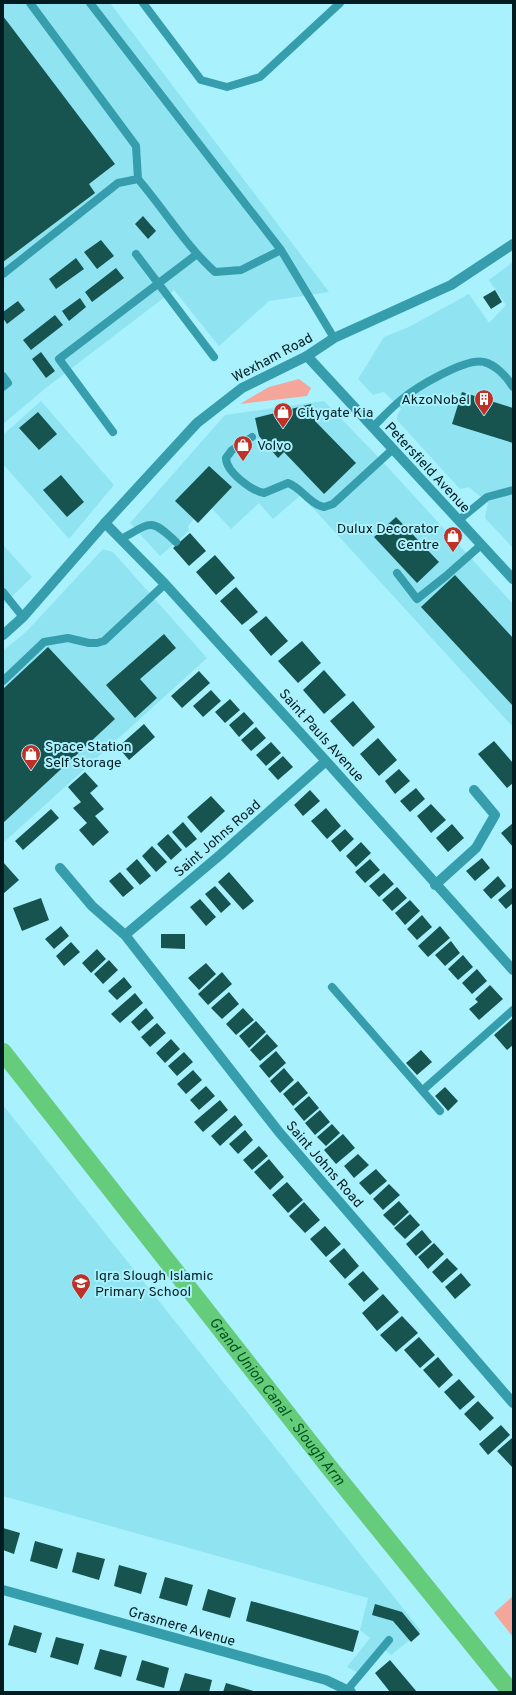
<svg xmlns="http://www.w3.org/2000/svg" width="516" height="1695" font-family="Overpass,sans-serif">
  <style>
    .built { fill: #90e3f1 }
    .green { fill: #f4a69a }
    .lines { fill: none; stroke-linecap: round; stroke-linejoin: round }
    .canal { stroke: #64cc7a; stroke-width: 18 }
    .building { fill: #175450 }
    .service { stroke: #359dac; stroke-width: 8 }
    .minor { stroke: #359dac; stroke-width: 10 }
    .tertiary { stroke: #359dac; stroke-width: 10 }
    .labels { text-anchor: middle; stroke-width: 4; stroke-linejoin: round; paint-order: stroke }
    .street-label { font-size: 14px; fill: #001c21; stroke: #a8f1fd }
    .poi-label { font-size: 14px; fill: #001c21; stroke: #a8f1fd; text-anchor: start }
    .water-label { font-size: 15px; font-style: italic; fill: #00521f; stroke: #a8f1fd }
  </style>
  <rect width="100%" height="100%" fill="#a8f1fd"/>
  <!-- built -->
  <path class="built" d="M3,3H110L329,292L269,301L219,346L174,290L47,387L3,424Z
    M513,262V548L485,518L488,503L469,487L460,489L397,420V415L401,409L384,392L373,395L358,379L384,337L409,327L469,294L489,323L506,305L489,280Z
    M41,401L114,485L69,539L3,464V435Z
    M324,401L382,461L513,604V727L301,495L273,519L259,503L231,529L207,503L188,526L189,531L160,556L130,523L225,415Z
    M3,545L32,577L3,605Z
    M103,549L113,552L207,658L3,843V651L27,631Z
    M3,1105L421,1631L391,1655L385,1650L364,1676L347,1667L370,1638L360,1630L368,1598L3,1496Z"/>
  <!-- green -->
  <path class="green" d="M299,379L311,388L307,396L240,404L269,387Z
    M513,1596V1637L494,1613Z"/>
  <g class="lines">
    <!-- canal -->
    <path class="canal" id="s1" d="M3,1052L329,1467L511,1692"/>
  </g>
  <!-- building -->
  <path class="building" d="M3,16L115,164L89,184L95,193L3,262Z
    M143,216L156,231L148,239L135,224Z
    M101,240L114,256L97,269L84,252Z
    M76,258L84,269L56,289L49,279Z
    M116,268L124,278L92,302L85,292Z
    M495,290L502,302L491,309L483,297Z
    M80,298L86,307L69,321L62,311Z
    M18,301L25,310L7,324L3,318V312Z
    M55,315L63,325L31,350L23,340Z
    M41,352L55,371L46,378L32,359Z
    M462,392L513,408V443L452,424Z
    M311,404L316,422L356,463L324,494L284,452L278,458L259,436L255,418Z
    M38,412L57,434L39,450L19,428Z
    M209,466L232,487L198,523L175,501Z
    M61,475L84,502L67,517L43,490Z
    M396,517L439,562L417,583L374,537Z
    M190,533L206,551L189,566L173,548Z
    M215,555L235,578L216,595L196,572Z
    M455,575L513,638V706L421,607Z
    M236,587L258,612L242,625L220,601Z
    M266,616L288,641L271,656L249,630Z
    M164,634L176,648L140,679L157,698L135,718L106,685Z
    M302,641L321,663L298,683L278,661Z
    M48,647L115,719L3,823V689Z
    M324,670L346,695L324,714L303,690Z
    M199,671L210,683L182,708L171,696Z
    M211,690L221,701L203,717L193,706Z
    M230,699L240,710L225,723L215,712Z
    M353,701L375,727L353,747L330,721Z
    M244,712L254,723L239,737L229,725Z
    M144,724L155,737L129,760L118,747Z
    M256,727L266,738L251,751L241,740Z
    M378,738L397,760L379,776L360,754Z
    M494,741L513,763V783L507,788L478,754Z
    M271,742L281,753L266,766L256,755Z
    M283,756L293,767L278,780L268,769Z
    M399,769L410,781L395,794L385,781Z
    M85,772L98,786L90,793L104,809L95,816L109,832L93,846L79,830L87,823L73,808L81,802L68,787Z
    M416,788L425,799L410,812L400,801Z
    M310,790L320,801L303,816L294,805Z
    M211,796L225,811L201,833L187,817Z
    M431,804L446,820L431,833L417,816Z
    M326,808L341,826L327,839L311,821Z
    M51,809L59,818L23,850L15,841Z
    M183,822L197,839L186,848L172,832Z
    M513,823V847L501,833Z
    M452,824L464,838L448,852L436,838Z
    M345,829L354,839L340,852L331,841Z
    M168,834L182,850L171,860L157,844Z
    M361,842L371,853L356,867L346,856Z
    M152,846L167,862L156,872L142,856Z
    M482,858L490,868L475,881L466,871Z
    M137,859L151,876L140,885L126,869Z
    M370,859L380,870L365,883L355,872Z
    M3,862L19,880L3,894Z
    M120,872L134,888L123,897L109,881Z
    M229,872L254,901L243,910L218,882Z
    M384,873L394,884L379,897L369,886Z
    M498,876L506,886L491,899L483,890Z
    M215,886L231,904L221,913L205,894Z
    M397,887L407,898L392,911L382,900Z
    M512,888L513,903L506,909L498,900Z
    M41,898L49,920L22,931L13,908Z
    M200,899L216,917L206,926L190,907Z
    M410,900L420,911L405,925L395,913Z
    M422,915L432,927L417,940L407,929Z
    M61,926L69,936L54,949L45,939Z
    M440,926L450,938L428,957L418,946Z
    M161,934H185V949L161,948Z
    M451,941L460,953L445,966L435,955Z
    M71,942L80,952L64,966L56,956Z
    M97,949L106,959L91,973L82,963Z
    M463,955L473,967L458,980L448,969Z
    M109,960L118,970L103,984L94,974Z
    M206,963L216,974L199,990L188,978Z
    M477,969L487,981L472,994L462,983Z
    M222,972L232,984L208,1005L198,994Z
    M124,977L132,987L117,1000L108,991Z
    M490,985L503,999L479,1020L469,1009L478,1002L475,999Z
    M229,992L239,1004L222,1019L211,1008Z
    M135,993L143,1003L120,1023L111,1014Z
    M146,1008L154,1018L139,1031L131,1022Z
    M243,1008L254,1020L236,1035L226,1024Z
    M513,1018V1045L507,1050L494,1035Z
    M256,1021L266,1032L249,1048L239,1036Z
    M157,1023L166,1033L150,1047L141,1037Z
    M267,1034L278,1046L260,1061L250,1050Z
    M171,1039L180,1049L165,1063L156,1053Z
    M421,1050L432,1062L417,1075L406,1063Z
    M276,1051L286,1063L269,1078L259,1066Z
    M184,1052L193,1062L177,1076L168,1066Z
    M284,1068L294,1080L280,1093L270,1081Z
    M193,1070L202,1080L186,1094L177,1084Z
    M298,1081L308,1093L293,1106L283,1094Z
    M206,1086L215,1096L199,1110L190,1100Z
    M445,1087L458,1101L448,1111L435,1096Z
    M309,1096L319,1108L304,1121L294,1109Z
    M220,1100L228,1110L203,1132L194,1122Z
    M320,1110L330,1122L315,1135L305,1123Z
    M235,1115L243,1125L220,1146L211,1136Z
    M332,1124L340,1133L326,1146L317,1137Z
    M245,1130L253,1140L238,1154L229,1144Z
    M343,1134L355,1148L336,1164L324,1150Z
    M259,1146L268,1156L252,1170L243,1160Z
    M358,1154L369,1165L354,1178L344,1166Z
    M269,1159L284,1177L270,1190L254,1172Z
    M376,1169L387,1181L370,1195L359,1183Z
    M287,1182L303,1200L288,1213L272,1195Z
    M389,1184L400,1195L383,1210L373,1199Z
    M399,1201L409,1212L394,1226L383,1215Z
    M304,1202L320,1220L305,1233L289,1216Z
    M410,1214L420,1225L405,1239L394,1228Z
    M325,1226L341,1244L326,1257L310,1239Z
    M422,1230L432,1242L416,1256L406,1244Z
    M434,1243L444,1254L428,1269L418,1257Z
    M344,1248L359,1266L345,1279L329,1261Z
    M447,1258L458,1269L442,1283L432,1272Z
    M363,1271L379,1289L364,1302L348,1284Z
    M461,1273L471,1285L455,1299L445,1287Z
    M383,1294L399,1312L377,1331L362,1313Z
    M402,1316L418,1333L396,1352L380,1335Z
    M419,1337L435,1355L420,1368L404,1350Z
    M438,1357L453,1375L439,1388L423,1370Z
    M459,1379L475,1397L460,1410L444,1392Z
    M478,1401L494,1418L480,1431L464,1414Z
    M501,1425L510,1435L488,1455L479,1444Z
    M512,1438L513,1439V1468L497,1451Z
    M3,1528L20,1533L14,1554L3,1550Z
    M35,1541L63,1549L57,1569L30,1561Z
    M77,1552L105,1559L99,1580L72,1572Z
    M119,1565L147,1573L141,1594L114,1586Z
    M165,1577L193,1585L187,1606L159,1598Z
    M208,1589L236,1598L230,1618L202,1610Z
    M251,1601L359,1631L353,1652L246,1621Z
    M375,1604L402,1612L420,1634L411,1642L393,1621L372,1615Z
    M14,1625L42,1633L36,1653L8,1645Z
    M56,1637L84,1644L78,1665L50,1657Z
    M100,1649L127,1656L121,1677L94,1669Z
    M142,1660L169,1668L164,1688L136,1680Z
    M390,1660L417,1692H390L375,1673Z
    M185,1673L212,1680L209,1692H179Z
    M226,1683L257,1692H223Z"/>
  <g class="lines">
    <!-- service -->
    <path class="service" d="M30,3L136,146L138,179
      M90,3L281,250L334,338
      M143,3L201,80L227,87L260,77L340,3
      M136,254L214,357
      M3,274L118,183L138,179C163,208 187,247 215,272L241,270L281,250
      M3,376L8,383L3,387
      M373,427C382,418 391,408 401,400C415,388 466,357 484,362C496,365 507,377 513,387
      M113,432L59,359L197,254
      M252,437L232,450L226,458C226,472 252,491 264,493L288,483C302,488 309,504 324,507L333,504L393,449
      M459,520L487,497L513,490
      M121,539C151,523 150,517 176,542
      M397,573L417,599L446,576L481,545
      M3,592L23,617
      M3,681L44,642L68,638L89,643H97L104,641L165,584
      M332,987L440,1111
      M423,1090L513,1010
      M348,1689L389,1640"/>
    <!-- minor -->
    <path class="minor" d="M307,356L513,579
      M105,523L165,584L326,761L513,970
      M60,868L92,906L125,935L279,1132L513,1403
      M435,885L476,848L495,815L474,790
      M125,935L220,855L326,761
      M3,1590L326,1680L351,1692"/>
    <!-- tertiary -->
    <path class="tertiary" d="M3,635L23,617L105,523L197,423L242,388L307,356L334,338L451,285L513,244"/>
  </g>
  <!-- icons -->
  <defs>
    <g id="building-pin" transform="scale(1)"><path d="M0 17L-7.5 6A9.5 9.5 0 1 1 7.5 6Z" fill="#bf3127" stroke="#a8f1fd"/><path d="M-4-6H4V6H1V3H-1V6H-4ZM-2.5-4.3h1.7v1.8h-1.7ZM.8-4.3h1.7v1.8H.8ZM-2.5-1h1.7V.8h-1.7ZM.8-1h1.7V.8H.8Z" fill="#fff"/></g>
    <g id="shop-pin" transform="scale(1)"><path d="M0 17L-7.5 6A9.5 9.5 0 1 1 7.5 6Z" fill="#bf3127" stroke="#a8f1fd"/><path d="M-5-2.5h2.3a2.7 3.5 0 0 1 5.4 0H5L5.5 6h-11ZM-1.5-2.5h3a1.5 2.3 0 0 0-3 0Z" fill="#fff"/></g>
    <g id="school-pin" transform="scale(1)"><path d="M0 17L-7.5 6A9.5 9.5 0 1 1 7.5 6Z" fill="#bf3127" stroke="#a8f1fd"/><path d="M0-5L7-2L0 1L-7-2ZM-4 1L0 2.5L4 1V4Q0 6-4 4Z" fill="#fff"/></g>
  </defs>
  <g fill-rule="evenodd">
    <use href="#building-pin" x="484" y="399"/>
    <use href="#shop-pin" x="283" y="412"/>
    <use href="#shop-pin" x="243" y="445"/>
    <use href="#shop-pin" x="453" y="536"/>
    <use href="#shop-pin" x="31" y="754"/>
    <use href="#school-pin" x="81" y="1283"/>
  </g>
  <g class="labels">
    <!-- street labels -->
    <g class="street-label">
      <text transform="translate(272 357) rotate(-28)" y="5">Wexham Road</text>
      <text transform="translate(428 467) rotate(47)" y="5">Petersfield Avenue</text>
      <text transform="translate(322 735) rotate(48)" y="5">Saint Pauls Avenue</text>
      <text transform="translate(217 838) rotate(-41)" y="5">Saint Johns Road</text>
      <text transform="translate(325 1164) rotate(49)" y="5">Saint Johns Road</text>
      <text transform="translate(182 1626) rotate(16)" y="5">Grasmere Avenue</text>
    </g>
    <!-- poi labels -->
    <g class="poi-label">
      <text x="470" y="404" text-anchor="end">AkzoNobel</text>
      <text x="297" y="417">Citygate Kia</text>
      <text x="257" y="450">Volvo</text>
      <text x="439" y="533" text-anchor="end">Dulux Decorator<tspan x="439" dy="16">Centre</tspan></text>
      <text x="45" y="751">Space Station<tspan x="45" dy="16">Self Storage</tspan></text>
      <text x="95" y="1280">Iqra Slough Islamic<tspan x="95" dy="16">Primary School</tspan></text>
    </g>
    <!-- water labels -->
    <g class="water-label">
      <text dy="5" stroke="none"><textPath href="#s1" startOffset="444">Grand Union Canal - Slough Arm</textPath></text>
    </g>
  </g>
  <!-- border -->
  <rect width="516" height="1695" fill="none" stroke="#001c21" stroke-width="8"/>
</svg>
